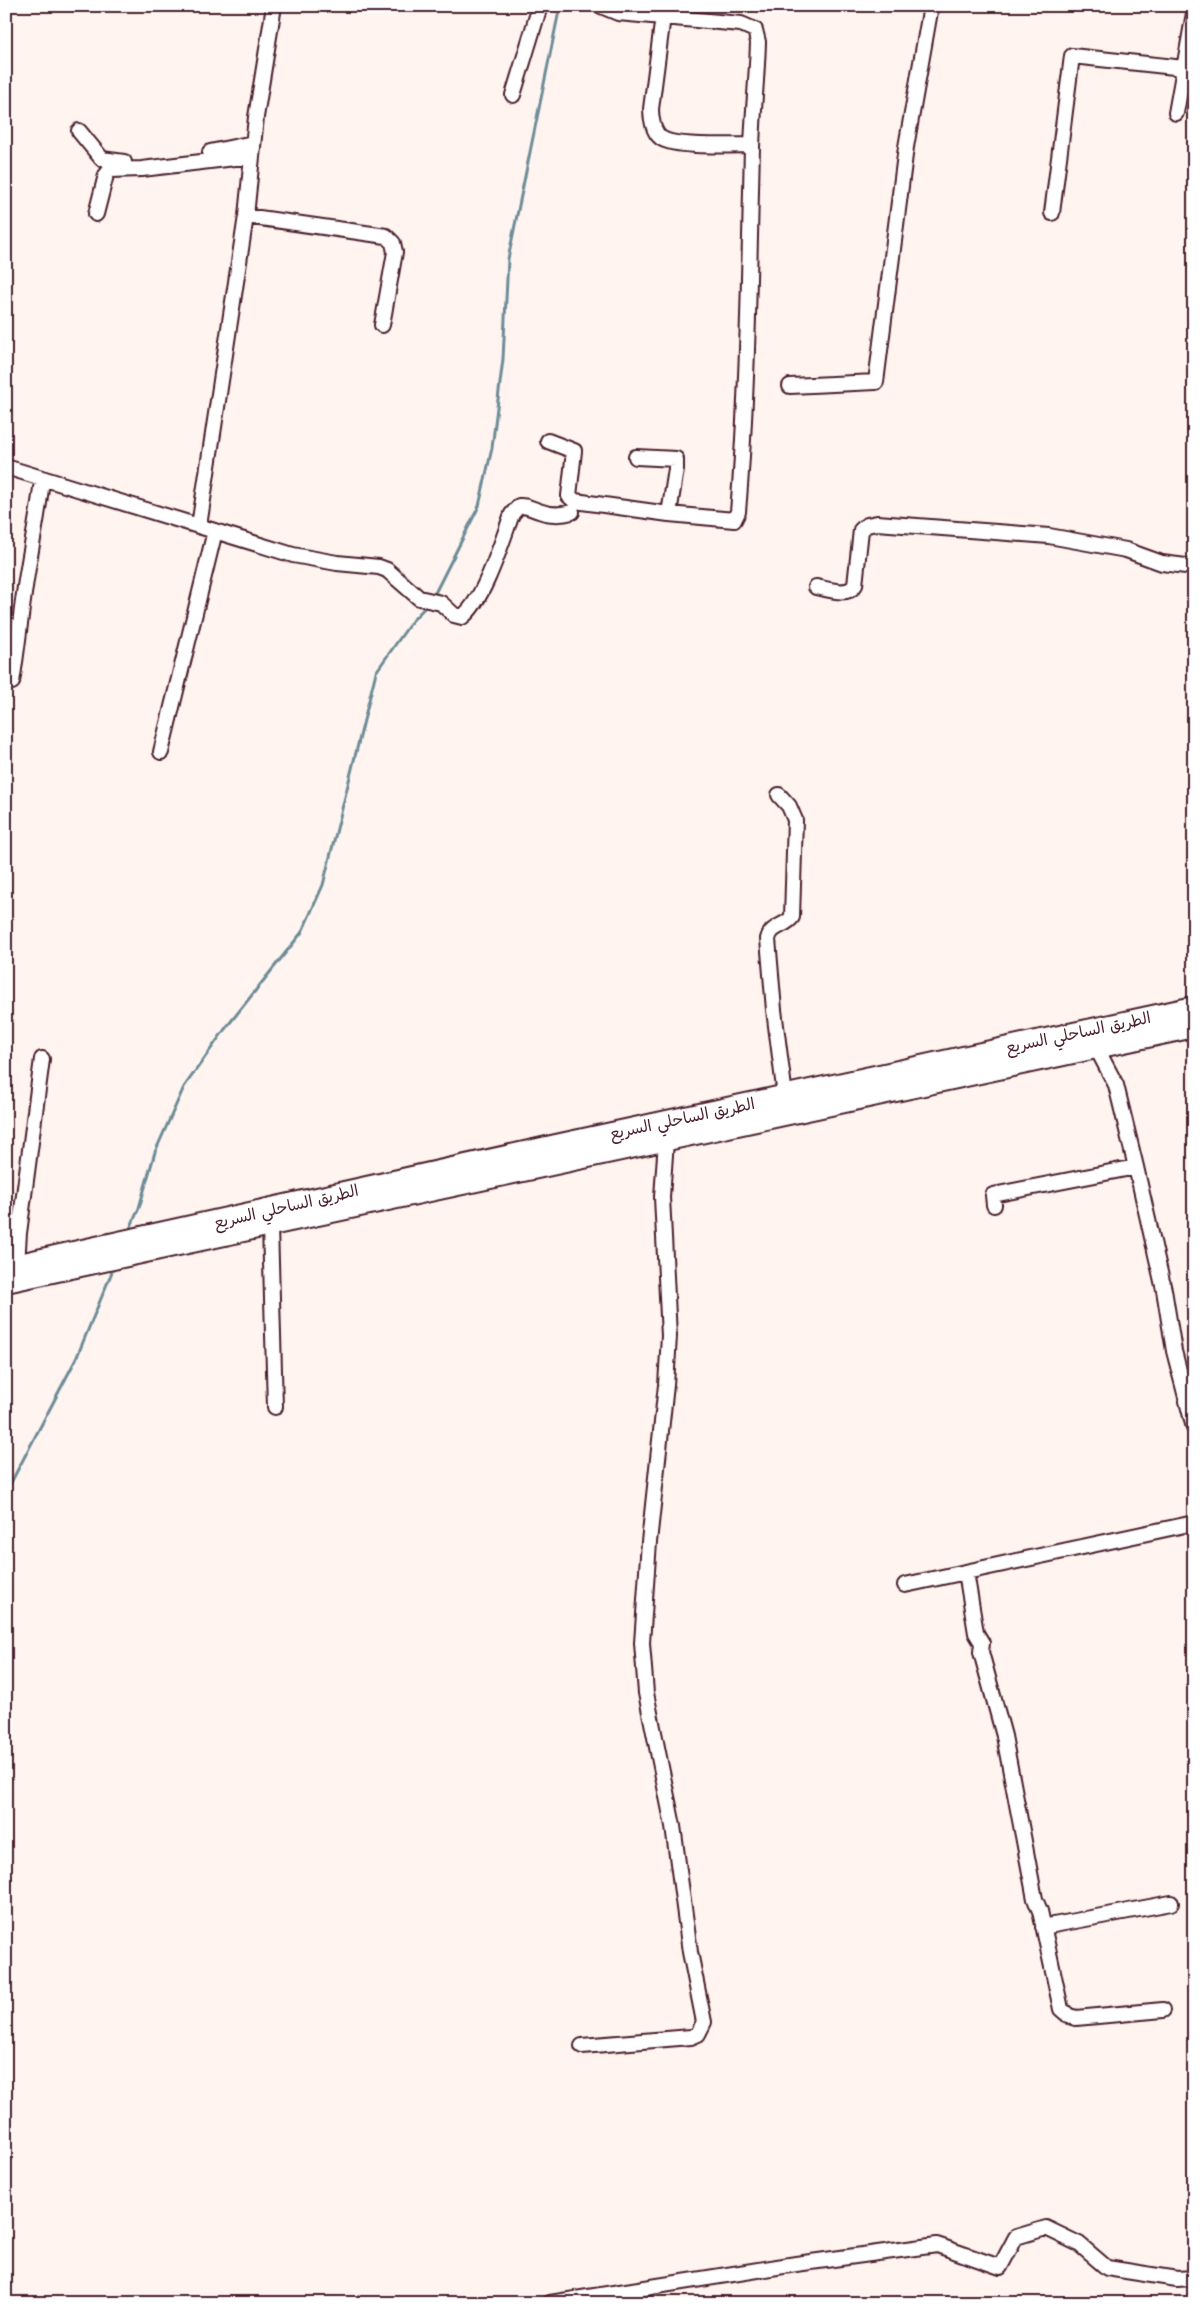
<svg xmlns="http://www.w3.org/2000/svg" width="1200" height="2309" font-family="Mali,'Playpen Sans Arabic',sans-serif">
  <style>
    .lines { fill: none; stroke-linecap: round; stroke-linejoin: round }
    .stream { stroke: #6d8c97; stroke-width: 3 }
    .minor-casing { stroke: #4a1f2b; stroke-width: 18 }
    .highway-casing { stroke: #4a1f2b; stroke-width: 24 }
    .minor { stroke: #fff; stroke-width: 14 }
    .highway { stroke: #fff; stroke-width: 20 }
    .labels { text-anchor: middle; stroke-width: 4; stroke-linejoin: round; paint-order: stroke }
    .street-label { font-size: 16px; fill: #4a1f2b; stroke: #fff }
  </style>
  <rect width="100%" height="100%" fill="#fff4ef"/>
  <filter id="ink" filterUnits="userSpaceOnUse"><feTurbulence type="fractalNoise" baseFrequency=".02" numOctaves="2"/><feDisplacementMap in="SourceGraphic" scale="10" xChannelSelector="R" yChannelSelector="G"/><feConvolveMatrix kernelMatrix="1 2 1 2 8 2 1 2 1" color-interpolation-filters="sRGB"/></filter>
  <g filter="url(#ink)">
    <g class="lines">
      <!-- stream -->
      <path class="stream" d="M433,597L479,506L492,448L503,359L508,259L560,6
        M129,1231L139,1208L155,1152L184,1087L225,1029L302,932L323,885L376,672L412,621L428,604
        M6,1492L76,1359L114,1267"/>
      <!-- minor casing -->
      <g class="minor-casing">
        <path id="minor" d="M601,6L618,13L741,24L755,30L758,42C757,77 753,113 752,148C749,270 748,391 738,512L734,520L669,514L676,469V459L636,457
          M663,16L651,109C651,118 653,132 661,138C675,148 733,145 752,145
          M513,95L540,6
          M1176,113L1194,13
          M79,131L102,159L124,162
          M210,152L253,143
          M1052,213L1072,56L1184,68
          M96,214L106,175L110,170L142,169L252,156
          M246,216L386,236L393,243L395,252L382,325
          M790,386L876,382L906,147L931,6
          M548,441L574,451L569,496L575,501L669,514
          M6,467L293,555L337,563L379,567L387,570L419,598L441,603L454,615L462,617C484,601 502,541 512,514L519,506C528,505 531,509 539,511C549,515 562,515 572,512
          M199,526L246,216L256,117L274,6
          M816,587C828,589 848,597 855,585L861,530L867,525L877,523L1049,536L1126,550L1162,563L1194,567
          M12,682C18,646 21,610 27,574C32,542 39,511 42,479
          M161,752L215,531
          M779,795L789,806L795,820L792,917C785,927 771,925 768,939L774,1010L785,1096
          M1136,1167L1164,1290L1174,1351L1194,1428
          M994,1205L993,1195L1136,1167L1116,1085L1096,1047
          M270,1226L275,1407
          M17,1264L19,1233L42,1059
          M966,1572L976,1633L982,1643L981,1652L1004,1736L1035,1899L1040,1911L1061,2009L1069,2016L1076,2018L1163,2010
          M905,1585L1194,1523
          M1043,1927L1171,1903
          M582,2046L691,2037L698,2034L704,2022L690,1952L673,1826L646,1693L642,1643L649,1542L666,1385L669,1336L662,1197L666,1141
          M550,2303L796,2264L937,2245L1000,2267L1016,2237L1046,2228L1079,2244L1107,2268L1177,2279L1194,2278"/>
      </g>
      <!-- highway casing -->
      <g class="highway-casing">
        <path id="highway" d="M6,1267L556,1145L1194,1007
          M6,1282L1194,1027"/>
      </g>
      <!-- minor -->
      <use href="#minor" class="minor"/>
      <!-- highway -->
      <use href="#highway" class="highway"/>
    </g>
  </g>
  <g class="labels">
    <!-- street labels -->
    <g class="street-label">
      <text transform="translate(1078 1032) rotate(-12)" y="6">الطريق الساحلي السريع</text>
      <text transform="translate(682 1118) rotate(-12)" y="6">الطريق الساحلي السريع</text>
      <text transform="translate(286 1206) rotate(-13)" y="6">الطريق الساحلي السريع</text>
    </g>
  </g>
  <!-- margin -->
  <rect width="1200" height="2309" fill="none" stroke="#fff" stroke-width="25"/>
  <rect x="12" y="12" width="1175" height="2284" fill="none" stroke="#4a1f2b" stroke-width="2" filter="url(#ink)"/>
</svg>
